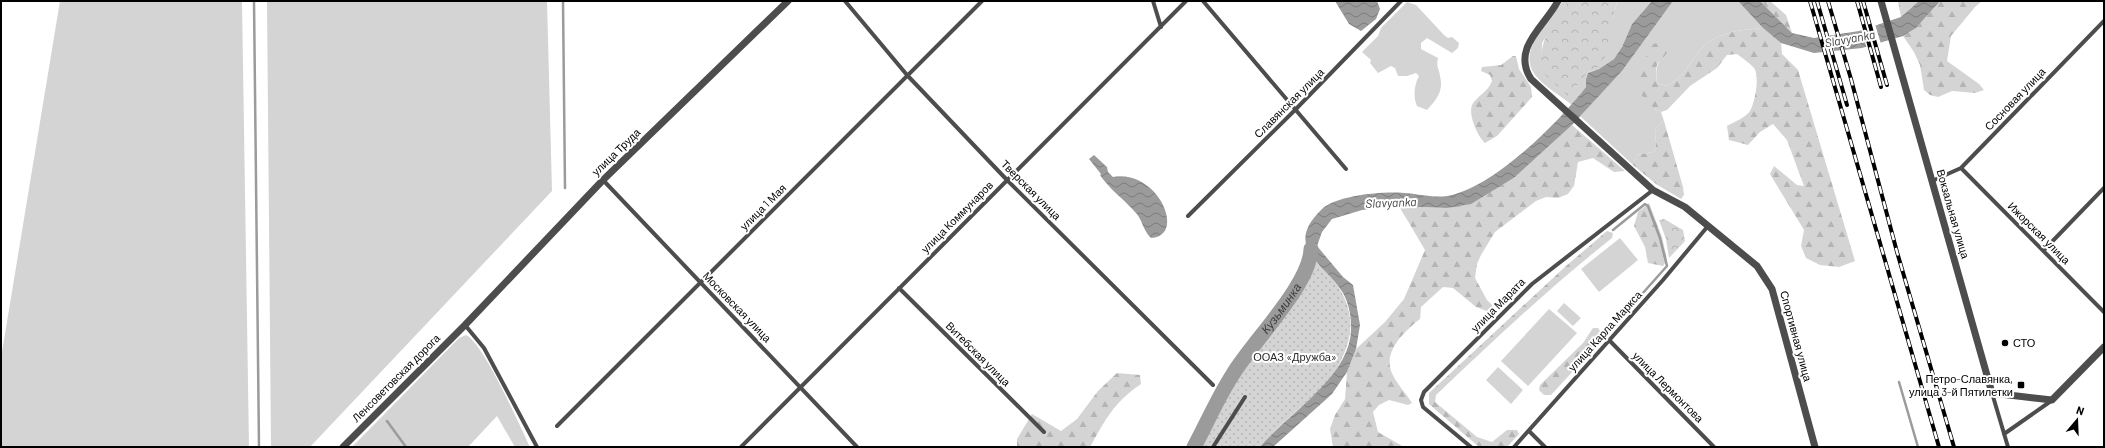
<svg xmlns="http://www.w3.org/2000/svg" width="2105" height="448" font-family="Barlow,sans-serif">
  <style>
    .grass { fill: #d4d4d4 }
    .forest { fill: url(#forest-firs) }
    .park { fill: url(#park-crowns) }
    .garden { fill: url(#garden-dots) }
    .water { fill: url(#water-waves) }
    .pier { fill: #fff }
    .lines { fill: none; stroke-linecap: round; stroke-linejoin: round }
    .stream { stroke: #9b9b9b; stroke-width: 2.5 }
    .river { stroke: #9b9b9b; stroke-width: 15 }
    .minor { stroke: #4d4d4d; stroke-width: 4 }
    .tertiary { stroke: #4d4d4d; stroke-width: 7 }
    .rail-casing { stroke: #000; stroke-width: 4 }
    .rail { stroke: #fff; stroke-width: 2.5; stroke-dasharray: 8; stroke-linecap: butt }
    .poi-dot { fill: #000; stroke: #fff; stroke-width: 1.5 }
    .labels { text-anchor: middle; stroke-width: 4; stroke-linejoin: round; paint-order: stroke }
    .street-label { font-size: 11px; fill: #000; stroke: #fff }
    .poi-label { font-size: 11px; fill: #000; stroke: #fff; text-anchor: start }
    .park-label { font-size: 11px; fill: #2b2b2b; stroke: #fff }
    .water-label { font-size: 12px; font-style: italic; fill: #3c3c3c; stroke: #fff }
  </style>
  <defs>
    <pattern id="forest-firs" width="22" height="20" patternUnits="userSpaceOnUse"><rect width="22" height="20" fill="#d4d4d4"/><path d="M5 1l3.5 6h-7zM16 11l3.5 6h-7z" fill="#b4b4b4"/></pattern>
    <pattern id="park-crowns" width="20" height="18" patternUnits="userSpaceOnUse"><rect width="20" height="18" fill="#d4d4d4"/><path d="M2 6a3 3 0 1 1 6 0M12 15a3 3 0 1 1 6 0" fill="none" stroke="#b4b4b4"/></pattern>
    <pattern id="garden-dots" width="8" height="8" patternUnits="userSpaceOnUse"><rect width="8" height="8" fill="#d4d4d4"/><path d="M2 2h.1M6 6h.1" fill="none" stroke="#b4b4b4" stroke-width="1.8" stroke-linecap="round"/></pattern>
    <pattern id="water-waves" width="16" height="10" patternUnits="userSpaceOnUse"><rect width="16" height="10" fill="#9b9b9b"/><path d="M0 5q4-4 8 0t8 0" fill="none" stroke="#7c7c7c"/></pattern>
  </defs>
  <rect width="100%" height="100%" fill="#fff"/>
  <!-- grass -->
  <path class="grass" d="M60,1H242L249,447H1V358Z
    M267,1H547L552,191L310,447H271Z
    M1563,1H1568L1542,43L1541,71L1588,72L1594,70L1613,19L1617,1H1652L1632,24L1622,47L1614,59L1599,69L1588,73L1586,79V87L1572,105C1561,96 1545,87 1536,76C1515,52 1550,20 1563,1Z
    M1673,1H1738L1763,28C1741,30 1719,31 1702,48C1688,63 1687,76 1666,86L1657,83C1655,68 1657,62 1668,51L1653,44L1654,109L1661,112L1664,121L1655,129L1656,148L1653,152L1637,155L1633,165L1580,116L1622,71Z
    M1407,2L1416,5L1444,35L1448,38L1452,37L1459,43L1458,48L1452,53L1427,38L1421,43V49L1438,58C1436,68 1439,68 1440,76C1444,91 1436,100 1427,110L1417,106C1413,97 1414,85 1419,76L1416,73L1407,76H1398L1395,68L1391,66L1378,73L1370,63L1371,60L1362,52L1378,36L1381,28Z
    M1620,238L1638,260L1599,292L1581,269Z
    M1564,303L1581,318L1573,326L1557,311Z
    M1549,309L1577,333L1528,386L1501,361Z
    M466,335C483,342 520,426 530,447H515L497,416L468,447H352L459,338Z
    M1498,367L1523,390L1511,404L1486,380Z"/>
  <!-- forest -->
  <path class="forest" d="M1760,1H1770L1786,15L1792,33Z
    M1898,1H1919L1901,17Z
    M1940,1H1982L1975,7L1951,36L1947,61L1979,84L1984,90L1975,93L1952,91L1938,97L1930,95L1924,90L1920,65L1914,52L1903,36L1916,28Z
    M1763,28L1781,43L1782,54L1798,70L1855,261L1839,267L1820,265L1806,258L1801,246L1804,230L1770,174L1774,166L1797,185L1804,186L1787,140L1773,124L1760,132L1748,145L1729,140L1727,126C1734,122 1745,118 1750,111C1755,103 1760,76 1754,68C1750,63 1742,58 1737,54L1727,55L1717,68L1690,86L1667,110L1661,112L1654,109L1636,89C1637,72 1644,59 1653,44L1663,42L1669,48C1663,65 1653,56 1657,83L1666,86C1687,76 1688,63 1702,48C1719,31 1741,30 1763,28Z
    M1513,56H1516L1519,69L1531,87L1532,97L1497,136L1485,143C1478,137 1468,115 1472,105C1477,96 1488,92 1492,81L1490,75L1481,71L1482,67L1501,65Z
    M1664,121L1683,187L1684,195L1681,199L1656,184L1633,165L1637,155L1653,152L1656,148L1655,129Z
    M1572,125L1625,171L1614,172L1593,158L1578,162L1574,186L1568,194L1558,198L1546,197L1536,201L1495,232L1481,255L1477,264L1475,278L1487,300L1493,306L1489,312L1476,307L1453,288L1443,287L1421,307L1420,319C1405,331 1384,350 1391,371C1395,382 1406,393 1412,403L1408,405L1389,400L1379,405L1373,412L1378,432L1404,447H1333L1330,429L1335,415L1345,399L1347,372L1356,349L1385,322L1404,299L1425,250L1399,206L1447,208L1515,177Z
    M1649,203L1662,237L1667,260L1663,266L1648,263L1645,247L1634,226L1638,212Z
    M1607,231L1613,233L1612,238C1550,287 1493,341 1436,395L1435,402L1477,437L1492,442L1507,430H1517L1519,434L1507,447H1479L1429,404V393L1566,266Z
    M1593,328H1598L1602,334L1598,344L1551,395H1544L1539,390L1540,385L1583,343Z
    M1117,373L1140,375L1141,384C1113,403 1106,419 1090,447H1017V439L1032,414L1061,431L1077,419L1098,391Z"/>
  <!-- park -->
  <path class="park" d="M1568,1H1617L1604,61L1594,70L1588,72L1568,96L1541,71C1539,38 1551,27 1568,1Z
    M1664,219L1683,230L1685,241L1669,258L1666,239L1659,220Z"/>
  <!-- garden -->
  <path class="garden" d="M1311,258C1344,285 1362,317 1342,358C1337,369 1331,380 1322,388C1301,408 1279,424 1260,447H1194L1232,374L1279,311L1290,300Z"/>
  <!-- water -->
  <path class="water" d="M1335,1H1377L1380,9L1376,19L1361,31L1349,24Z
    M1652,1H1673L1622,71L1572,125L1515,177L1471,204L1447,208L1399,206L1362,210L1332,219L1322,232L1317,246L1343,277L1353,285L1360,325L1356,349L1347,372L1332,394L1273,447H1260C1289,412 1354,375 1351,325C1351,314 1348,302 1343,293C1324,262 1282,248 1322,209C1337,195 1384,191 1404,193C1419,194 1437,199 1452,195C1497,184 1558,123 1586,87V79L1588,73L1599,69L1614,59L1622,47L1632,24Z
    M1738,1H1760L1792,33L1814,38L1859,31L1901,17L1919,1H1940L1916,28L1903,36L1862,48L1814,53L1781,43L1763,28Z
    M1094,155L1107,167L1108,172L1113,177C1158,169 1187,236 1151,238C1142,229 1143,220 1135,212C1124,199 1109,189 1100,175L1101,174L1089,159Z"/>
  <!-- pier -->
  <path class="pier" d="M1875,24L1881,44L1867,49L1861,29Z
    M1829,34L1835,53L1824,54L1818,36Z"/>
  <g class="lines">
    <!-- stream -->
    <path class="stream" d="M254,1L259,447
      M563,1L565,188
      M1613,230L1645,204L1648,206L1660,238L1667,266L1634,303
      M1605,334L1629,309
      M1899,382L1918,447
      M387,421L406,447"/>
    <!-- river -->
    <path class="river" id="s1" d="M1194,447C1207,423 1218,397 1233,374C1253,341 1310,285 1311,249"/>
    <!-- minor -->
    <path class="minor" d="M845,1L907,75L1007,180L1213,385
      M1153,1L1161,27
      M1203,1L1346,169
      M1961,168L2104,312
      M603,180L857,447
      M1932,181L1961,168L2104,21
      M1188,216L1295,110L1401,1
      M2044,250L2104,188
      M899,288L1044,432
      M465,325L484,348L537,447
      M1609,340L1714,447
      M1992,393L2008,447
      M557,426L982,1
      M1529,431L1545,447
      M2004,434L2051,401
      M741,447L1186,1
      M1213,447L1245,397
      M1471,447L1423,407L1421,400L1424,392L1532,284L1653,190
      M1514,447L1663,280L1708,226"/>
    <!-- tertiary -->
    <path class="tertiary" d="M1558,1C1545,26 1511,48 1531,79L1653,190L1685,207L1757,266L1772,289L1815,447
      M1881,1L1992,393L2052,400L2104,347
      M343,447L465,325L603,180L788,1"/>
    <!-- rail casing -->
    <g class="rail-casing">
      <path id="rail" d="M1810,1L1939,447
        M1817,1L1847,105
        M1828,1L1851,79L1897,252L1954,447
        M1857,1L1881,87
        M1863,1L1887,85"/>
    </g>
    <!-- rail -->
    <use href="#rail" class="rail"/>
  </g>
  <!-- markers -->
  <g class="poi-dot">
    <circle cx="2005" cy="343" r="4"/>
    <rect x="2017" y="381" width="8" height="8" rx="2"/>
  </g>
  <g class="labels">
    <!-- street labels -->
    <g class="street-label">
      <text transform="translate(2015 99) rotate(-46)" y="4">Сосновая улица</text>
      <text transform="translate(1289 103) rotate(-45)" y="4">Славянская улица</text>
      <text transform="translate(616 152) rotate(-44)" y="4">улица Труда</text>
      <text transform="translate(1031 190) rotate(45)" y="4">Тверская улица</text>
      <text transform="translate(763 207) rotate(-45)" y="4">улица 1 Мая</text>
      <text transform="translate(1953 214) rotate(74)" y="4">Вокзальная улица</text>
      <text transform="translate(957 217) rotate(-45)" y="4">улица Коммунаров</text>
      <text transform="translate(2039 233) rotate(45)" y="4">Ижорская улица</text>
      <text transform="translate(1498 305) rotate(-45)" y="4">улица Марата</text>
      <text transform="translate(737 307) rotate(46)" y="4">Московская улица</text>
      <text transform="translate(1605 331) rotate(-48)" y="4">улица Карла Маркса</text>
      <text transform="translate(1796 336) rotate(75)" y="4">Спортивная улица</text>
      <text transform="translate(978 354) rotate(45)" y="4">Витебская улица</text>
      <text transform="translate(396 378) rotate(-45)" y="4">Ленсоветовская дорога</text>
      <text transform="translate(1668 387) rotate(45)" y="4">улица Лермонтова</text>
    </g>
    <!-- poi labels -->
    <g class="poi-label">
      <text x="2013" y="347">СТО</text>
      <text x="2013" y="383" text-anchor="end">Петро-Славянка,<tspan x="2013" dy="13">улица 3-й Пятилетки</tspan></text>
    </g>
    <!-- park labels -->
    <g class="park-label">
      <text x="1295" y="361">ООАЗ «Дружба»</text>
    </g>
    <!-- water labels -->
    <g class="water-label">
      <text transform="translate(1850 39) rotate(-10)" y="4">Slavyanka</text>
      <text transform="translate(1391 203) rotate(-2)" y="4">Slavyanka</text>
      <text dy="4" stroke="none"><textPath href="#s1" startOffset="164">Кузьминка</textPath></text>
    </g>
  </g>
  <!-- border -->
  <rect width="2105" height="448" fill="none" stroke="#000000" stroke-width="4"/>
  <!-- north arrow -->
  <g transform="translate(2077 420) rotate(19)" stroke="#ffffff" stroke-width="3" paint-order="stroke">
  <path d="M0-3L7 15L0 10L-7 15Z" fill="#000000"/>
  <text y="-6" font-size="11" font-weight="bold" text-anchor="middle" fill="#000000">N</text>
  </g>
</svg>
